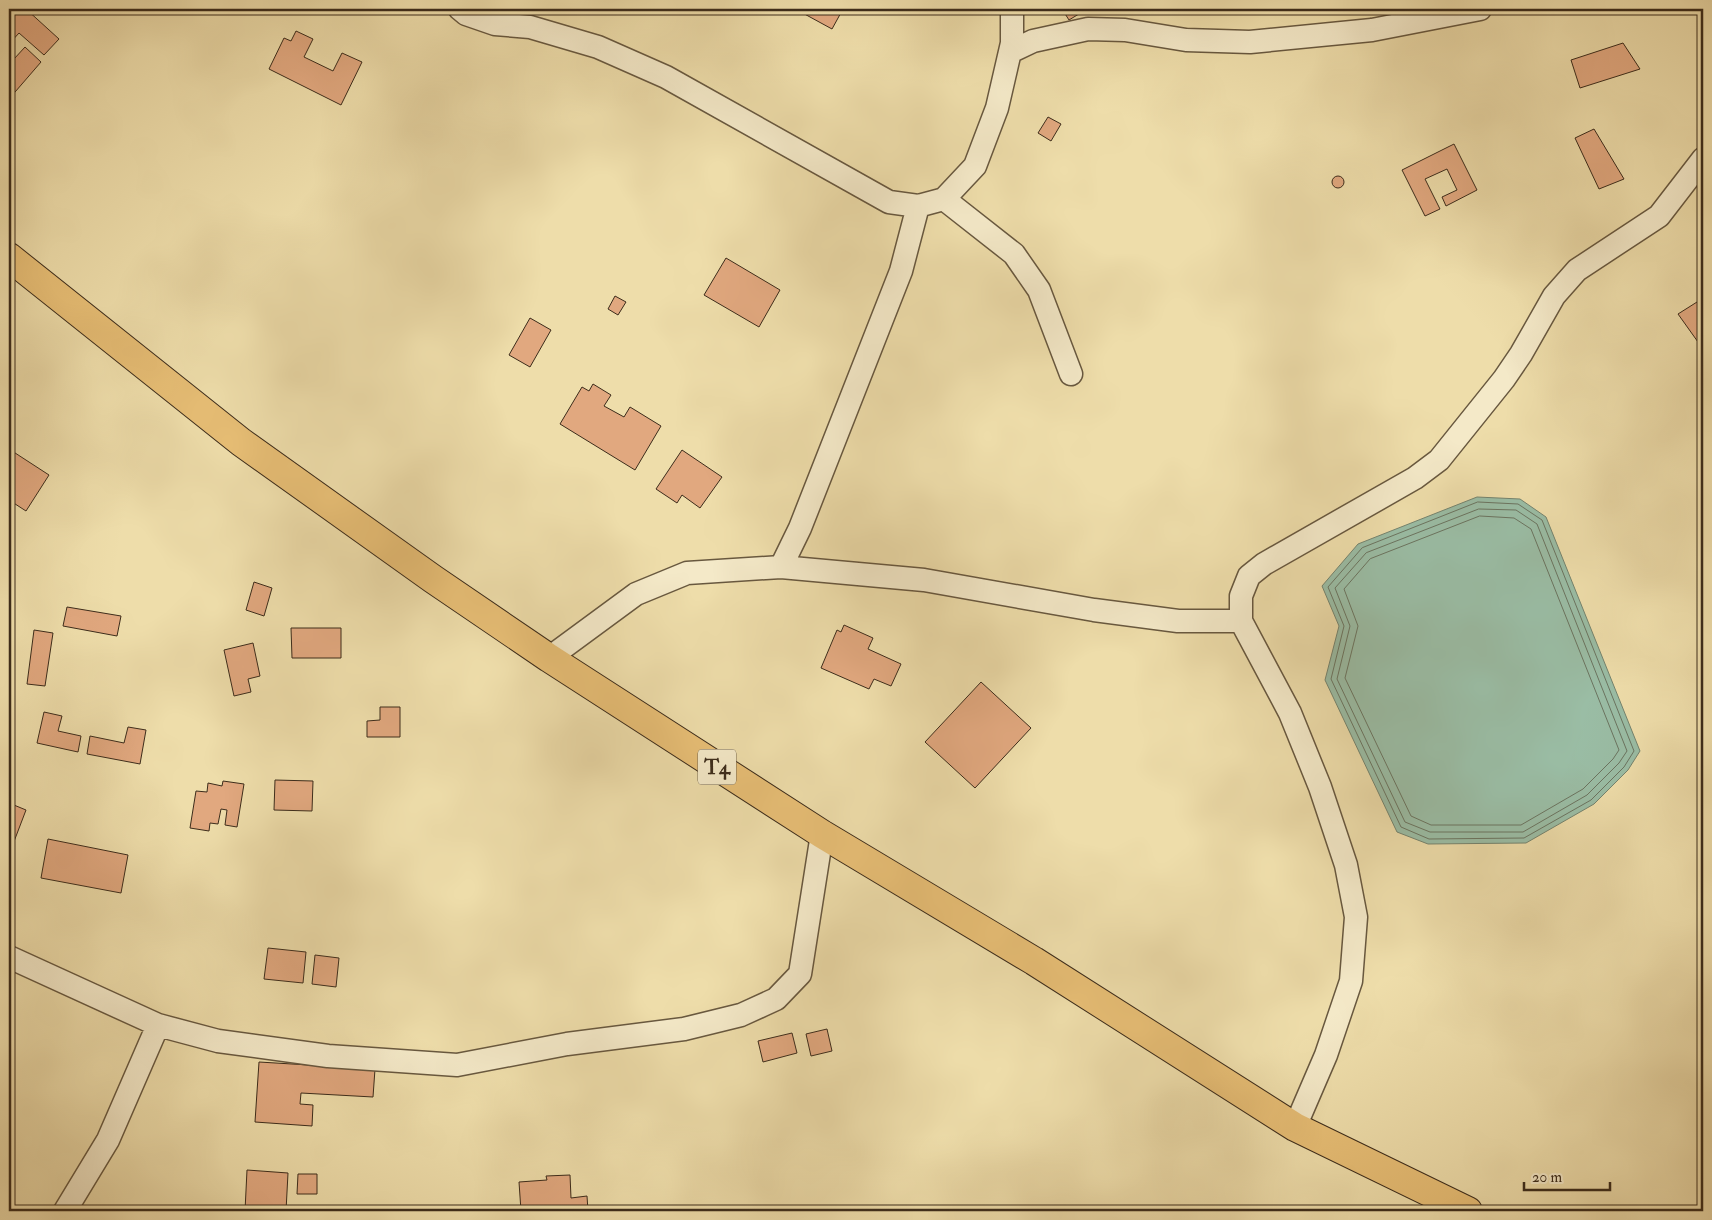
<svg xmlns="http://www.w3.org/2000/svg" width="1712" height="1220" font-family="'IM FELL Double Pica',serif">
  <style>
    .water { fill: #9abda5; stroke: #74836e }
    .lines { fill: none; stroke-linecap: round; stroke-linejoin: round }
    .shore { stroke: #6b7460; stroke-width: 1 }
    .building { fill: #e1a87f; stroke: #3c2c1b }
    .minor-casing { stroke: #68583f; stroke-width: 25 }
    .trunk-casing { stroke: #3c2c1b; stroke-width: 30 }
    .minor { stroke: #f4e9c8; stroke-width: 22 }
    .trunk { stroke: #e7be75; stroke-width: 28 }
    .labels { text-anchor: middle; stroke-width: 4; stroke-linejoin: round; paint-order: stroke }
    .shield { fill: #f4e9c8; stroke: #73654f; stroke-width: 1 }
    .shield-label { font-size: 20px; font-weight: bold; fill: #3c2c1b }
  </style>
  <rect width="100%" height="100%" fill="#eda"/>
  <filter id="stains"><feTurbulence type="fractalNoise" baseFrequency=".004" numOctaves="4"/><feColorMatrix values="0 0 0 0 .2 0 0 0 0 .09 0 0 0 0 .02 0 0 0 .5 -.17"/></filter>
  <radialGradient id="worn" r=".72"><stop offset=".6" stop-color="#630" stop-opacity="0"/><stop offset="1" stop-color="#630" stop-opacity=".3"/></radialGradient>
  <!-- water -->
  <path class="water" d="M1477,497L1520,499L1546,517L1640,751L1628,770L1594,804L1526,843L1428,844L1397,832L1325,680L1339,626L1322,586L1358,544Z"/>
  <g class="lines">
    <!-- shore -->
    <path class="shore" d="M1478,502L1518,504L1542,520L1634,751L1624,767L1591,800L1524,838L1429,839L1401,827L1331,679L1344,626L1328,587L1362,548Z
      M1479,509L1516,510L1537,524L1627,751L1619,763L1587,795L1523,832H1430L1405,822L1337,679L1350,626L1335,588L1366,553Z
      M1480,516L1514,518L1531,529L1619,750L1613,759L1583,789L1521,825H1431L1411,816L1345,678L1358,626L1344,589L1370,559Z"/>
  </g>
  <!-- building -->
  <path class="building" d="M16,9H26L59,39L44,55L19,33L9,44V17Z
    M800,9H843L832,29L799,11Z
    M1062,9H1087L1069,20Z
    M296,31L313,39L304,57L333,71L342,53L362,62L341,105L269,69L284,38L291,41Z
    M1623,43L1640,69L1580,88L1571,60Z
    M25,47L41,62L9,99V54L14,59Z
    M1048,117L1061,124L1051,141L1038,133Z
    M1594,129L1624,179L1599,189L1575,138Z
    M1454,144L1477,190L1446,206L1442,197L1457,190L1447,169L1425,179L1440,209L1425,216L1402,170Z
    M1332 182a6 6 0 1 1 12 0a6 6 0 1 1-12 0Z
    M726,258L780,290L759,327L704,295Z
    M615,296L626,302L618,315L608,309Z
    M1697,302L1703,311V349L1678,314Z
    M530,318L551,330L530,367L509,355Z
    M593,384L611,395L604,406L624,417L630,407L661,426L635,470L560,424L582,387L589,391Z
    M9,449L49,475L26,511L9,500Z
    M682,450L722,477L700,508L682,495L677,503L656,489Z
    M254,582L272,588L264,616L246,610Z
    M67,607L121,616L117,636L63,626Z
    M844,625L873,638L868,649L901,664L891,686L874,679L869,689L821,668L837,630L841,632Z
    M291,628H341V658H292Z
    M34,630L53,633L45,686L27,684Z
    M253,643L260,676L248,679L251,692L234,696L224,650Z
    M981,682L1031,728L975,788L925,742Z
    M380,707H400V737H367V721L380,720Z
    M44,712L62,716L58,731L81,736L78,752L37,743Z
    M128,727L146,730L140,764L87,754L90,736L124,743Z
    M275,780L313,781L312,811L274,810Z
    M223,781L244,784L237,827L225,825L227,810L221,809L218,824L210,823L209,831L190,828L196,791L207,792L208,783L222,786Z
    M9,803L26,810L10,852H9Z
    M48,839L128,855L121,893L41,878Z
    M268,948L306,952L303,983L264,979Z
    M315,955L339,958L336,987L312,984Z
    M827,1029L832,1051L811,1056L806,1034Z
    M792,1033L797,1053L763,1062L758,1041Z
    M259,1062L375,1069L373,1097L301,1093L300,1104L313,1105L312,1126L255,1122Z
    M247,1170L288,1173L286,1211H245Z
    M298,1174H317V1194H297Z
    M570,1175L571,1198L587,1196L588,1211H521L519,1182L547,1180L546,1176Z"/>
  <g class="lines">
    <!-- minor casing -->
    <g class="minor-casing">
      <path id="minor" d="M460,9L466,14L495,24L530,27L598,47L666,77L889,202L918,206L944,199L975,166L997,108L1012,43V9
        M1010,52L1033,41L1088,29L1125,30L1186,40L1250,42L1372,30L1480,9
        M944,199L1014,254L1039,290L1071,374
        M781,567L800,528L901,271L918,206
        M549,658L636,594L687,573L781,567L924,580L1094,610L1178,621H1241
        M9,957L158,1025L218,1041L328,1056L457,1065L567,1044L684,1029L741,1015L776,999L800,974L822,834
        M1295,1127L1326,1055L1351,981L1356,917L1346,865L1320,787L1290,713L1241,621V596L1249,576L1264,564L1415,478L1439,460L1504,379L1521,354L1554,296L1577,270L1659,216L1703,159
        M65,1211L108,1140L158,1025"/>
    </g>
    <!-- trunk casing -->
    <g class="trunk-casing">
      <path id="trunk" d="M9,257L241,442L433,579L549,658L822,834L1034,961L1295,1127L1468,1211"/>
    </g>
    <!-- minor -->
    <use href="#minor" class="minor"/>
    <!-- trunk -->
    <use href="#trunk" class="trunk"/>
  </g>
  <g class="labels">
    <!-- shield labels -->
    <rect class="shield" x="698" y="749.5" width="38" height="35" rx="4"/>
    <g class="shield-label">
      <text x="717" y="774">T4</text>
    </g>
  </g>
  <!-- margin -->
  <rect width="1712" height="1220" fill="none" stroke="#eda" stroke-width="30"/>
  <rect x="10" y="10" width="1692" height="1200" fill="none" stroke="#3c2c1b" stroke-width="2.5"/>
  <rect x="15" y="15" width="1682" height="1190" fill="none" stroke="#3c2c1b"/>
  <!-- scale -->
  <path d="M1524 1182v8h86v-8" fill="none" stroke="#3c2c1b" stroke-width="2.5"/>
  <text x="1532" y="1182" font-size="15" fill="#3c2c1b" stroke="#f4e9c8" stroke-width="4" paint-order="stroke">20 m</text>
  <rect width="100%" height="100%" filter="url(#stains)"/>
  <rect width="100%" height="100%" fill="url(#worn)"/>
</svg>
